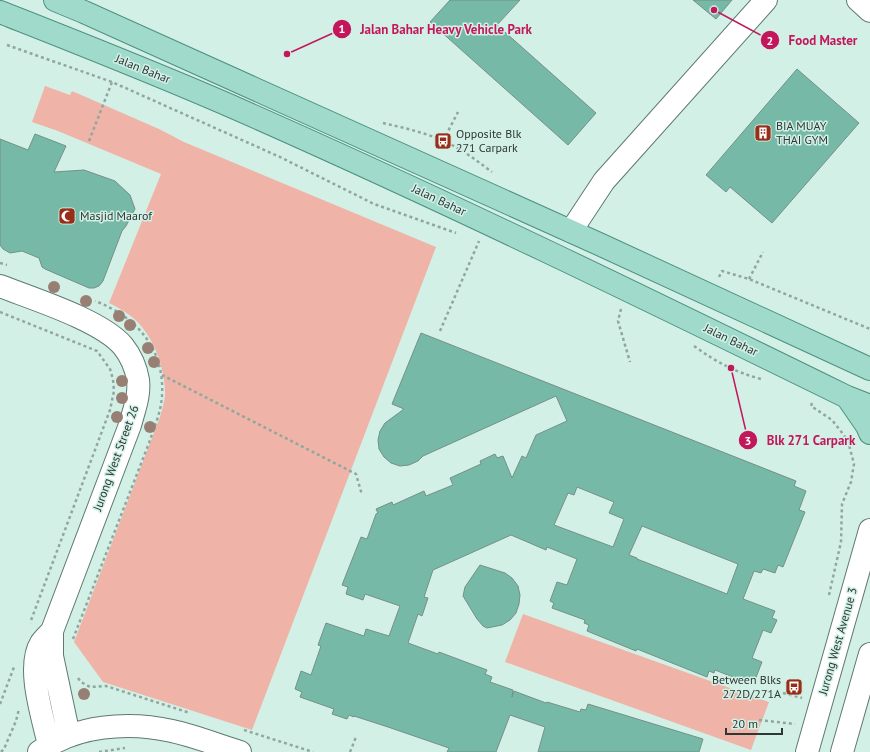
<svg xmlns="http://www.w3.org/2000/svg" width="870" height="752" font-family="'PT Sans',sans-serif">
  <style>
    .green { fill: #efb4a7 }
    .building { fill: #77b9a7; stroke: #759088; fill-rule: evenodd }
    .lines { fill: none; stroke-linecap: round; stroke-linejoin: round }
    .minor-casing { stroke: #5f7971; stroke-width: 24 }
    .major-casing { stroke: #4f9180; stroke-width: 24 }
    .path { stroke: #91a6a0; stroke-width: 2.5; stroke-dasharray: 3 3; stroke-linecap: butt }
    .minor { stroke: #fff; stroke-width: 22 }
    .major { stroke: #a0dacb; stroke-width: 22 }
    .tree { fill: #987f73 }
    .labels { text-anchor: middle; stroke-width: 3; stroke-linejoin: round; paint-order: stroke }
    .street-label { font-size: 12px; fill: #2d3835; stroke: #d3f0e7 }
    .poi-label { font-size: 12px; fill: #2d3835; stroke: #d3f0e7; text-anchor: start }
    .leader { fill: none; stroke: #c2185b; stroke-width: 1.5 }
    .callout-dot { fill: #c2185b; stroke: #d3f0e7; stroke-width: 1.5 }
    .mark-label { font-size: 12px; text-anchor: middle; font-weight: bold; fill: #fff }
    .callout-label { font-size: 13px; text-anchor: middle; font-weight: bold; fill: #c2185b; stroke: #d3f0e7; stroke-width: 3; stroke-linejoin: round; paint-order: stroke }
  </style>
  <rect width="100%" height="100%" fill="#d3f0e7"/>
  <!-- green -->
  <path class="green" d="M45,86L70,95L72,91L159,129L184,142L436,247L252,730L103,682L74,642L160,417C162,410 164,403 165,396C166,368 152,330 128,314C122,310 116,306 109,303L161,174L58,131L32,122Z
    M523,614L769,702L751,750L505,662Z"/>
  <!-- building -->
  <path class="building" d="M450,0H520L497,25L596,113L568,145L430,22Z
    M693,0H732L716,19Z
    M797,69L859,123L772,223L730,187L726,192L706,175Z
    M35,134L66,146L54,172L84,170L115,181L130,195L135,209L126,226L122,231L103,281L99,286L94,288H89L45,269L42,267L39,258L22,251L10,253L3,249L0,245V139L28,150Z
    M421,333L796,481L794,486L806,491L799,510L805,512L783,567L778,565L775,573L763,569L761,573L754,571L743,599L775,611L772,618L777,620L771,633L763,630L752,658L762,662L755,680L750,678L748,683L715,670L714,673L709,671L707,677L637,649L636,651L587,631L589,625L584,623L585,620L552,608L554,603L550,601L557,582L567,585L577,559L547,547L546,550L511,535L433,570L424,597L428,598L422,616L418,614L408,643L438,654L439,652L487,670L485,674L492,677L490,682L513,690L512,697L514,691L546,703L547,702L580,712L581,709L586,710L588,704L703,739L699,752H538L545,727L510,715L496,752H447L449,748L388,727L354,716V717L349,715L347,719L332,714L334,709L300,697L302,692L295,689L301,671L311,675L321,646L318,645L326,623L364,636L366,629L389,636L400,606L365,594L363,600L346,594L348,587L342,585L361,537L367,539L376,514L378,513L376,509L392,502L393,505L424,491L426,496L453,485L450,478L481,464L480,461L495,454L497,458L503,456L512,478L522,456L526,458L536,435L567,421L556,396L423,456L418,461L409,465L400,466L391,463L384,457L379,449L378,440L380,431L385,423L404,409L392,404ZM577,487L614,502L609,513L624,519L613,547L554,525L568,493L574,495ZM642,526L738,564L727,594L637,559V558L629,555Z
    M480,565L505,573L512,578L518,586L520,595L519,604L516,613L510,620L502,625L487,628L483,626L477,619L463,596L465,587Z"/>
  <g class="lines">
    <!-- minor casing -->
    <g class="minor-casing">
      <path id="minor" d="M858,0L870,11
        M571,231L604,181L766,0
        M0,286C33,299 101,320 123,346C131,356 136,368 138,380C140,395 134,410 130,425L52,631C48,635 44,639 41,643C26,667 43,718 49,745
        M52,631V656L69,736
        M39,752C76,725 128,721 172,731C195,736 217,745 240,752
        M807,752L870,530
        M842,752L870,654"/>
    </g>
    <!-- major casing -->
    <g class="major-casing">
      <path id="major" d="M55,0L84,12L599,244L870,369
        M0,12C81,44 163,76 242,111C446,201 647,299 847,397L870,406
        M847,397L867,426L870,433"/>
    </g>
    <!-- path -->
    <path class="path" d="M7,45L112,82L280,157L374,204L456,233
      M383,123C409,129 436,135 459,149C471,156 481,164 492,172
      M89,141L112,82
      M443,141L458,112
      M0,263L7,265
      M719,277L722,271L749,279L870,329
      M749,279L763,252
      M621,309L618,321L630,362
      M0,312L97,351L110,369L113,379L114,391L110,410L30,623
      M440,331L479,241
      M694,346C716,362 735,372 761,379
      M162,375L356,474L362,495
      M812,403L811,406L832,420L843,434L848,441L854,464L851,482L842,504L841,542L829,595
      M73,639L149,443C154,428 161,412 162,396C165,349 137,317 95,301
      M78,678L81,682L90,687L106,686L190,713
      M783,693L802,698
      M0,704L14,667
      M759,720L795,724
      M244,730L313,752
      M1,752L4,749L16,721L19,709
      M99,752L125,748
      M350,752L356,737"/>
    <!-- minor -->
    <use href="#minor" class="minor"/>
    <!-- major -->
    <use href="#major" class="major"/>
  </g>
  <!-- trees -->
  <g class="tree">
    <circle cx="54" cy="287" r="6"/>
    <circle cx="86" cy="301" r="6"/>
    <circle cx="119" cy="316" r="6"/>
    <circle cx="130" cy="325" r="6"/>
    <circle cx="148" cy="348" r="6"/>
    <circle cx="154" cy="362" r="6"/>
    <circle cx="122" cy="381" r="6"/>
    <circle cx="122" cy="398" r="6"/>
    <circle cx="117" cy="417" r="6"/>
    <circle cx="150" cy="427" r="6"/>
    <circle cx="84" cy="694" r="6"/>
  </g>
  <!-- icons -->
  <defs>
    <g id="building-square" transform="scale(0.9)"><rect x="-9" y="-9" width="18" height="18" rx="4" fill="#972f18" stroke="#d3f0e7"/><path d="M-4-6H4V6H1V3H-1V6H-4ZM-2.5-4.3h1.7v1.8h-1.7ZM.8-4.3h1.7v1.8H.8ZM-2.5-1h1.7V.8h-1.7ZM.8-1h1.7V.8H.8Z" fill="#fff"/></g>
    <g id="bus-square" transform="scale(0.9)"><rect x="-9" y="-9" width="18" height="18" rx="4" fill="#972f18" stroke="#d3f0e7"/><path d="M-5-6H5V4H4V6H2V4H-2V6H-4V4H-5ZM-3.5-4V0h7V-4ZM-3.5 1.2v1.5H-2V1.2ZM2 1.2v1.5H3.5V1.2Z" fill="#fff"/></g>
    <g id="mosque-square" transform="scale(0.9)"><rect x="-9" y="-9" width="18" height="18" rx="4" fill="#972f18" stroke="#d3f0e7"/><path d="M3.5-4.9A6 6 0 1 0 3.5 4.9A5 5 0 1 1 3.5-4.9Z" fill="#fff"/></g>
  </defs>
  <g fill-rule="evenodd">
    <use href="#building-square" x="763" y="133"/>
    <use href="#bus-square" x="443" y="141"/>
    <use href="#mosque-square" x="67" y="216"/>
    <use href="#bus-square" x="794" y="687"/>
  </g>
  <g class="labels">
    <!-- street labels -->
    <g class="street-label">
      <text transform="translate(143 69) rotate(22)" y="4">Jalan Bahar</text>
      <text transform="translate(439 200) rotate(25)" y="4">Jalan Bahar</text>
      <text transform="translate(731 340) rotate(26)" y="4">Jalan Bahar</text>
      <text transform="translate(116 458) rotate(-70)" y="4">Jurong West Street 26</text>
      <text transform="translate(838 641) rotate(-74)" y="4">Jurong West Avenue 3</text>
    </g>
    <!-- poi labels -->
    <g class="poi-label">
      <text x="776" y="130">BIA MUAY<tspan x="776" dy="14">THAI GYM</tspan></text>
      <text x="456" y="138">Opposite Blk<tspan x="456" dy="14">271 Carpark</tspan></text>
      <text x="80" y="220">Masjid Maarof</text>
      <text x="781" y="684" text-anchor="end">Between Blks<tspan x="781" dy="14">272D/271A</tspan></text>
    </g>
  </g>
  <!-- callouts -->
  <path class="leader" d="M287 54L342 29M714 10L770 40M731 368L748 440"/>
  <g class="callout-dot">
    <circle cx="287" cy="54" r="4"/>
    <circle cx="714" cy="10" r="4"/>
    <circle cx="731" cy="368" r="4"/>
    <circle cx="342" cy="29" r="10"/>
    <circle cx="770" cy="40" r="10"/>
    <circle cx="748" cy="440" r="10"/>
  </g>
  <g class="mark-label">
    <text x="342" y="33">1</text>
    <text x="770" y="45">2</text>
    <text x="748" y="445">3</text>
  </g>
  <g class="callout-label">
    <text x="446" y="34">Jalan Bahar Heavy Vehicle Park</text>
    <text x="823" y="45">Food Master</text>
    <text x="811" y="445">Blk 271 Carpark</text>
  </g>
  <!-- scale -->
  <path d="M726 728v6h56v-6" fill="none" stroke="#2d3835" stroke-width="2"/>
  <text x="732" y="728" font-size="12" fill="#2d3835" stroke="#d3f0e7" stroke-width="3" paint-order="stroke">20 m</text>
</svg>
